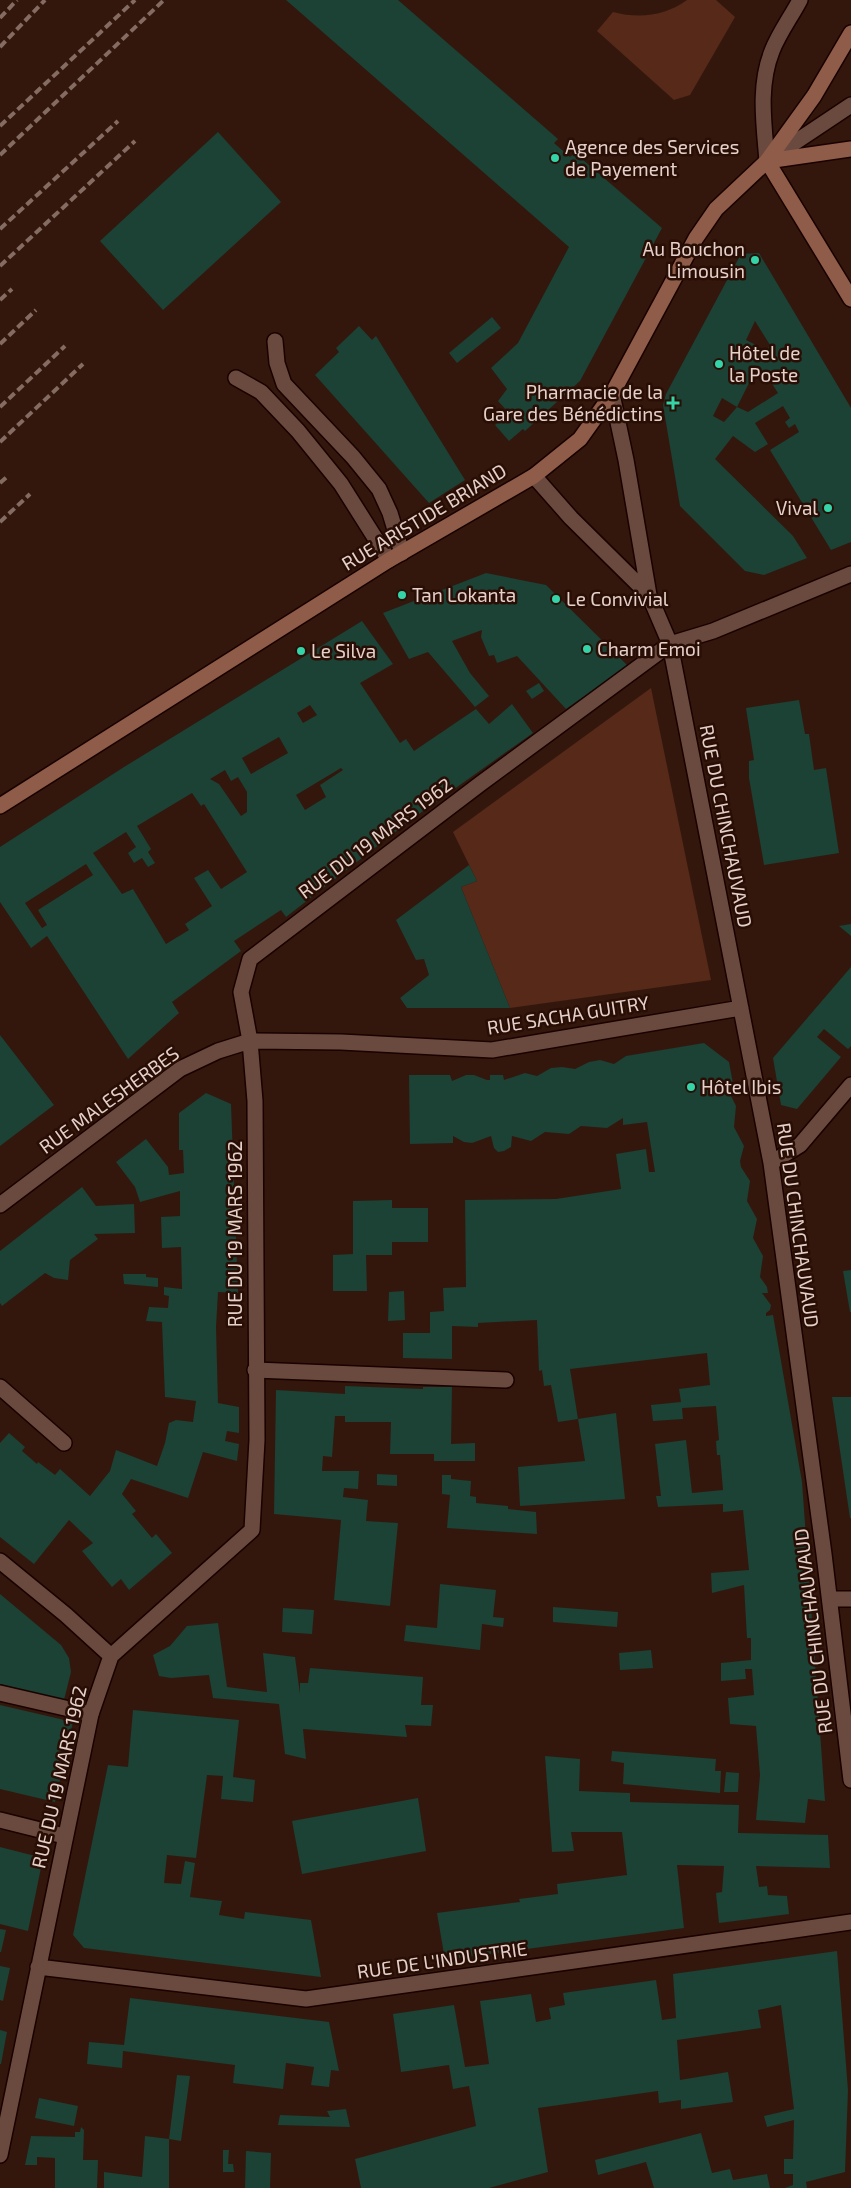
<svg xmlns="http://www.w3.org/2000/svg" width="851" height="2188" font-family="'Exo 2',sans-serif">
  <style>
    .green { fill: #572918 }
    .building { fill: #1c4135; fill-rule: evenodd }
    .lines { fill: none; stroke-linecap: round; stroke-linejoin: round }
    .lane-casing { stroke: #190200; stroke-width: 18 }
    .street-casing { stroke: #190200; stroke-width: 18 }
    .secondary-casing { stroke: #190200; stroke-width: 18 }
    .lane { stroke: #6a4a3e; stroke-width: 15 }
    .street { stroke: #6a4a3e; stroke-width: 15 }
    .secondary { stroke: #8e5c49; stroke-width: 15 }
    .rail { stroke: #846c63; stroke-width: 4; stroke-dasharray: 8 4; stroke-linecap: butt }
    .poi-dot { fill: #33d4a8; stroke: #280e05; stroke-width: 2 }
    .labels { text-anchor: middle; stroke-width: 5; stroke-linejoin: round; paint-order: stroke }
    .poi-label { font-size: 19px; fill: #e5d1ca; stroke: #280e05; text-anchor: start }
    .street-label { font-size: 19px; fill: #e5d1ca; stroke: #280e05 }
  </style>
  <rect width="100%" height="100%" fill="#33170d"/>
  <!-- green -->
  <path class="green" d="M687,0H716L735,17L690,95L674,100L597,31L613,12C639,19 665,16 687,0Z
    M651,688L711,980L510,1008L461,887L477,881L453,832Z"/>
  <!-- building -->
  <path class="building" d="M286,0H398L558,139L554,143L570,157L575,153L662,228L580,381L525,431L523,429L509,441L495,425L509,413L498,401L507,389L491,368L518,343L569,247Z
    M218,132L281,202L163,310L100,241Z
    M759,253L851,408V542L831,550L770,450L799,432L795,424L789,428L785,422L790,418L783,406L755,423L768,444L755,452L733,436L715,459L793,536L807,558L764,575L745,571L680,506L663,405L666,394L741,254ZM755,321L770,345L763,356L756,345L746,340ZM756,369L767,376L778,393L748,412L737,407L724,422L713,416L722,398L737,407Z
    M492,317L501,328L457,363L449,353Z
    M359,326L372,340L376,336L465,480L429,503L315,375L339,352L336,348Z
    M486,573L546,585L628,666L566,709L517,656L497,663L494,655L489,656L481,637L482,630L452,641L470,673L489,696L475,707L428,652L409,659L383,613Z
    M362,621L393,664L360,683L400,743L406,739L414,751L476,709L489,724L512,704L533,733L412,819L286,917L281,910L234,941L241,951L172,1002L179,1013L128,1059L47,936L31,948L0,902V847L124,767ZM310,705L317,715L303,723L297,713ZM279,737L288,753L251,774L242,758ZM341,768L343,770L320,785L326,797L305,810L296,795ZM225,770L231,781L238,777L247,792V812L241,816L219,784L210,779ZM192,793L201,806L204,804L247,872L221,889L208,870L194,878L212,906L185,924L189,930L166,944L133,889L122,894L93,853L126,832L136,847L128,853L134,863L142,858L148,867L155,863L148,852L151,849L137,826ZM86,864L93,875L38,910L47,925L42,928L25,903Z
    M539,683L544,691L532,699L526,691Z
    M799,700L805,734H809L814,770L826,768L839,853L764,865L749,778V761L754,760L746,708Z
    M469,865L477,881L461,887L510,1008H407L400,998L429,975L424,959L416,960L396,920Z
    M851,924V936L839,926Z
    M851,967V1046L848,1049L824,1029L817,1037L841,1057L797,1109L781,1105L773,1058Z
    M0,1035L54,1105L0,1146Z
    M704,1043L729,1062L734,1089L728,1090L736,1106L734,1127L744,1146L740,1161L741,1167L750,1181L747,1201L757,1219L753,1238L763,1256L760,1277L767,1287L768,1293H762L771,1305L770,1310L766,1313V1316L773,1315L802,1482L825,1801L808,1799L805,1823L756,1820L760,1775L756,1726L730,1724L728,1698L754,1695L752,1669H745L746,1679L721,1681V1663L751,1660V1638H747L744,1585L712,1593L711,1573L749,1570L743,1510L723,1512V1504L658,1507L656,1496H661L655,1444L686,1440L692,1493L723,1490L720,1455H717L716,1441L719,1440L716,1406L682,1408L683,1419L653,1421L651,1405L681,1402L679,1389L710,1385L707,1353L570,1369L578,1419L558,1422L551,1385L544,1386L542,1370L539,1371L537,1320L478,1323V1327L452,1326V1359L403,1358V1333H430V1312L444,1311L443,1288L466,1287L465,1200L556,1199L621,1189L616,1154L646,1149L649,1172H655L647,1122L623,1125V1118L607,1128L581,1126L569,1134L545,1132L531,1141L512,1136L511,1147L504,1151L498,1152L494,1148L491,1136L472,1143L464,1142L453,1136V1143L410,1144L409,1075H450L452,1081L466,1075H474L487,1080H490V1075H503L504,1080L525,1073L537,1076L551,1068L562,1067L575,1069L589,1062L600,1060L614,1064L626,1056Z
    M206,1093L231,1104L238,1293L218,1292L216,1327L218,1403L239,1407V1433L227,1431L225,1441L239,1444L237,1461L203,1452L188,1498L131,1479L122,1494L136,1511L132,1514L152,1538L156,1534L172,1553L129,1590L121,1579L112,1587L82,1551L93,1543L69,1520L34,1564L0,1537V1443L9,1433L25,1447L22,1451L37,1464L38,1462L55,1475L60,1469L90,1496L110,1471L116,1450L157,1466L165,1443L169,1423L176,1420L193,1422L196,1401L165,1397L162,1322L146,1321L149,1307L168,1308L169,1296L164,1295V1287L182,1289L181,1247L162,1248L161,1217L180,1216V1191L140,1202L135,1187L116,1162L146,1139L168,1167L169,1175L184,1173L183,1150H179V1113Z
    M82,1187L96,1206L134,1204L135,1233L94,1234L98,1239L70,1260L68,1280L54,1278L45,1273L2,1306L0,1303V1251Z
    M392,1200V1208H428V1242H392V1255H366L367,1291H333V1255L353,1254V1201Z
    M851,1270V1312H850L843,1271Z
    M123,1274H146V1277L158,1278V1287L124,1284Z
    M404,1291L405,1320L388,1321L389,1292Z
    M345,1386L423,1389V1387H452L451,1444L475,1443V1461H434V1454H390L391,1422H345V1416H335L332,1457L323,1456L322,1471H359L358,1489L344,1488L343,1497L368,1500L366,1521L398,1523L390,1606L334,1600L341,1520L274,1514L276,1390L345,1394Z
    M832,1397H851V1518H850Z
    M616,1413L625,1499L520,1506L518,1467L585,1461L578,1419Z
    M377,1474L397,1475V1486L377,1485Z
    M442,1475H451V1479L471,1481L470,1496L476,1497V1503L508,1506V1509L536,1512L537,1534L447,1528L450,1495L442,1494Z
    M440,1584L496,1590L493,1617L504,1618L503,1627L482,1624L480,1650L404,1641L406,1625L437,1628Z
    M0,1594L61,1645L69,1658L71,1672L64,1700L0,1684Z
    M553,1607L618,1612L617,1627L553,1622Z
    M283,1608L314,1610L312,1634L282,1632Z
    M218,1623L227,1687L267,1692L263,1653L295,1657L300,1694V1683H308L310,1668L423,1677L421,1705H433L431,1726L405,1725L407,1737L303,1729L306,1759L285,1754L279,1704L213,1698L209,1675L171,1678L159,1676L153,1655L170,1646L187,1626Z
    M651,1650L653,1668L620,1670L619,1653Z
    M0,1705L73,1722L55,1802L0,1789Z
    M133,1710L239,1720L233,1777L255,1780L253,1802L221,1799L223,1776L207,1775L196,1858L167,1855L164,1883L181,1884L185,1861L195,1863L190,1897L222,1901L219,1915L244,1919L245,1912L311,1920L321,1977L84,1948L73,1935L108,1765L128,1767Z
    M612,1751L716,1759L715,1771H721L720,1793L623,1784L624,1763L611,1761Z
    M545,1756L580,1759L579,1791L630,1793V1802L739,1805L738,1833L828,1835L830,1868L756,1866L759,1887L767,1886L768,1895L787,1896L789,1914L719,1923L716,1893L722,1892L724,1866L677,1865L684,1928L445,1960L437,1913L520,1902L519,1899L558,1894L557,1884L627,1875L622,1832H571L574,1851L552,1852Z
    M726,1772L739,1773L738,1792H724Z
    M418,1798L426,1851L302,1874L292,1821Z
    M0,1847L43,1858L28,1931L0,1924Z
    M0,1929L6,1930L1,1952H0Z
    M837,1951L848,2090L845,2172L806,2182L807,2188H785L793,2185V2174H784V2159H793L794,2120L767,2127L764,2116L794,2109L781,2005L758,2010L761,2028L677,2040L680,2080L728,2072L733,2102L681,2109V2100L659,2103L658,2091L538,2108L548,2172L489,2188H361L355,2159L476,2126L469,2086L453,2089L449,2065L401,2072L393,2014L454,2005L465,2067L489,2064L480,2001L531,1994L536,2022L551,2019L549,2008L565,2005L563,1993L656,1980L662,2020L676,2018L673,1974Z
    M0,1966L10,1968L3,2001L0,2000Z
    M130,1998L329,2022L339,2071L331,2070L329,2087L311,2085L314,2067L286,2063L283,2089L233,2083L235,2065L123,2051L122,2068L87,2064L89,2042L124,2045Z
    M0,2030L7,2032L1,2064H0Z
    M177,2075L190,2076L181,2141L169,2139Z
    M39,2098L78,2106L74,2126L35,2118Z
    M346,2109L350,2127L278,2125L280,2115L330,2117L327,2111Z
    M81,2127L84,2130L83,2160H98L97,2188H55V2158L37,2157V2165H25L31,2136L75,2137V2132H80Z
    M701,2133L712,2173L730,2169L733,2180L767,2174L770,2188H654L646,2162L598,2175L595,2160Z
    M145,2136L169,2139V2188H104V2172L142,2177Z
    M223,2150H229L228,2164H233L234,2172H223Z
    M246,2151L271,2153L270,2188H245Z"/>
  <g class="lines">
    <!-- lane casing -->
    <g class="lane-casing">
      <path id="lane" d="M800,0C791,17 779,33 772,51C758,86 764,124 767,161L851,105
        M275,341L277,363L284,384L353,457L379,489L390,513L402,553
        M236,378L261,392L298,431L341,484L389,560
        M250,1041L241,992L250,959L480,784L670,644
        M255,1370L506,1380
        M0,1387L64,1443
        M830,1599H851
        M0,1693L91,1714"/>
    </g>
    <!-- street casing -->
    <g class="street-casing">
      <path id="street" d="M612,394L626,460L649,595L670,644L771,1163L824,1554L851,1780
        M534,476L571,518L649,595
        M670,644L713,631L851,574
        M771,1163L800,1145L851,1085
        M0,1205L180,1069L218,1051L250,1041L341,1042L492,1050L741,1008
        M0,1561L66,1615L111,1656
        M0,1820L64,1836
        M38,1967L306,1999L851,1922
        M0,2155L91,1714L111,1656L252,1530L257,1440L255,1101L250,1041"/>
    </g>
    <!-- secondary casing -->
    <g class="secondary-casing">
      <path id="secondary" d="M767,161L851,299
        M767,161L851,149
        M0,806L389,560L534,476L580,439L612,394L696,238L716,209L767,161L814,96L851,33"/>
    </g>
    <!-- lane -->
    <use href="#lane" class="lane"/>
    <!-- street -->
    <use href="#street" class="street"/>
    <!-- secondary -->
    <use href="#secondary" class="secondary"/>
    <!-- rail -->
    <path class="rail" d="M0,18L17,0
      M0,47L45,0
      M0,126L135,0
      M0,155L164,0
      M0,229L118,121
      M0,266L135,141
      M0,300L12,289
      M0,344L36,310
      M0,407L65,346
      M0,442L83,364
      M0,483L9,475
      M0,522L30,494"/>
  </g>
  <!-- markers -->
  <g class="poi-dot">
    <circle cx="555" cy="158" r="5"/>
    <circle cx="755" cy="260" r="5"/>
    <circle cx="719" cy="364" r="5"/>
    <path d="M670.5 395.5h5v5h5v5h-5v5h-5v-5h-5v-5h5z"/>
    <circle cx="828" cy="508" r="5"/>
    <circle cx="402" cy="595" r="5"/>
    <circle cx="556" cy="599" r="5"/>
    <circle cx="587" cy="649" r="5"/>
    <circle cx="301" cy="651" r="5"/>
    <circle cx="691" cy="1087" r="5"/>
  </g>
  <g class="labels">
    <!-- poi labels -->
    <g class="poi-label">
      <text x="565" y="154">Agence des Services<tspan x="565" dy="22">de Payement</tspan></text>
      <text x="745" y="256" text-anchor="end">Au Bouchon<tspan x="745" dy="22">Limousin</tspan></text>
      <text x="729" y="360">Hôtel de<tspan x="729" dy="22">la Poste</tspan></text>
      <text x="663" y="399" text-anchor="end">Pharmacie de la<tspan x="663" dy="22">Gare des Bénédictins</tspan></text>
      <text x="818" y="515" text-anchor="end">Vival</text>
      <text x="412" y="602">Tan Lokanta</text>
      <text x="566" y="606">Le Convivial</text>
      <text x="597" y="656">Charm Emoi</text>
      <text x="311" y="658">Le Silva</text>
      <text x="701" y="1094">Hôtel Ibis</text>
    </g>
    <!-- street labels -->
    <g class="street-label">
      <text transform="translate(424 517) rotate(-31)" y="7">RUE ARISTIDE BRIAND</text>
      <text transform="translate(726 826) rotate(79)" y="7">RUE DU CHINCHAUVAUD</text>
      <text transform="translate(375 838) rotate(-37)" y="7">RUE DU 19 MARS 1962</text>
      <text transform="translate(568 1015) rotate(-9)" y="7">RUE SACHA GUITRY</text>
      <text transform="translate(109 1100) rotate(-36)" y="7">RUE MALESHERBES</text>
      <text transform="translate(798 1225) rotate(82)" y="7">RUE DU CHINCHAUVAUD</text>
      <text transform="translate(235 1234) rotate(-90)" y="7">RUE DU 19 MARS 1962</text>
      <text transform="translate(813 1631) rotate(-97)" y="7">RUE DU CHINCHAUVAUD</text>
      <text transform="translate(59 1777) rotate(-77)" y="7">RUE DU 19 MARS 1962</text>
      <text transform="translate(442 1960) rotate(-8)" y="7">RUE DE L'INDUSTRIE</text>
    </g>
  </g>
</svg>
